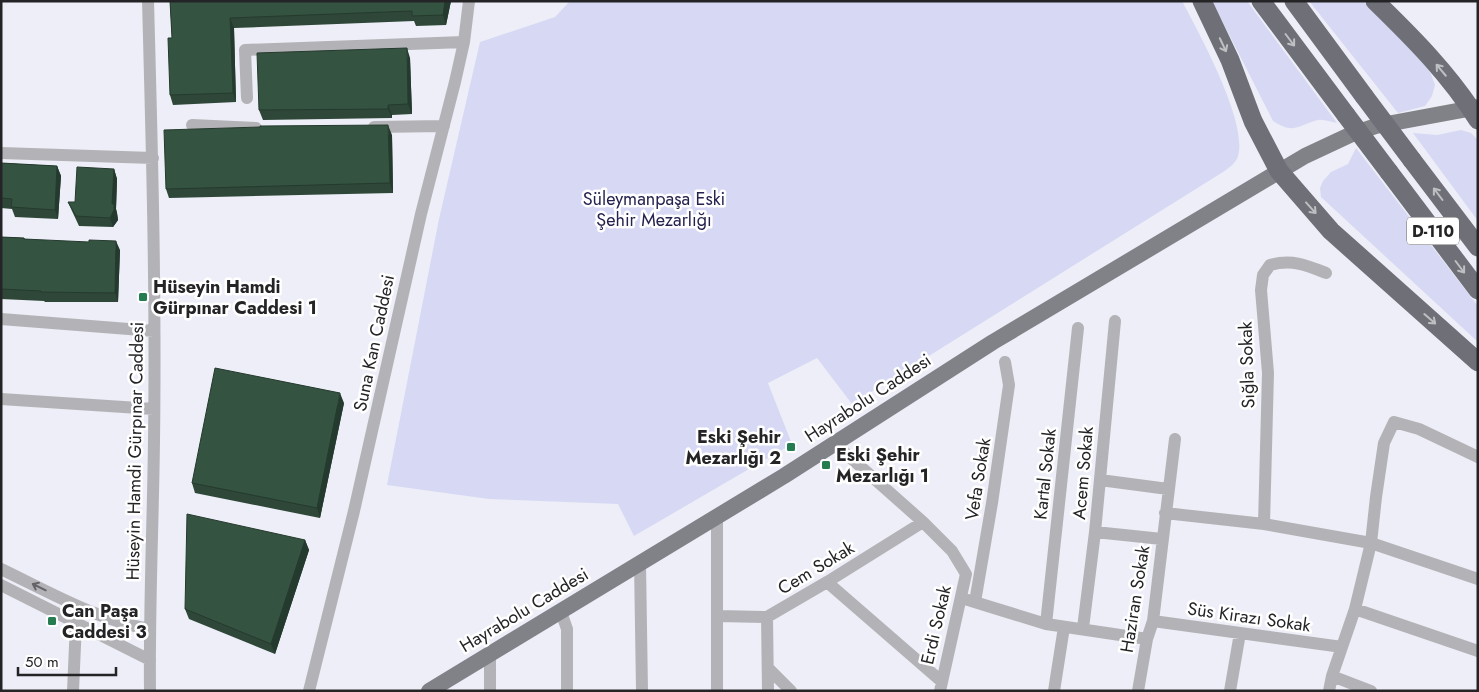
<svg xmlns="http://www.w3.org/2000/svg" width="1479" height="692" font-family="Jost,sans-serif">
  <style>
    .green { fill: #d7d9f4 }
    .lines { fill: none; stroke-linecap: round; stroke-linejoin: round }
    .minor { stroke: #b3b3b7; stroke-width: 12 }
    .major { stroke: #818288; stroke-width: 16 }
    .highway { stroke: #6f7077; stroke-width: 19 }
    .highway-bridge { stroke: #6f7077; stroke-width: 19 }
    .wall { fill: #2e4738 }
    .shaded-wall { fill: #253a2e }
    .building { fill: #355341; stroke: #253a2e }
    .oneway { stroke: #bebfc2 }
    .oneway2 { stroke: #646468 }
    .poi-dot { fill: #247c50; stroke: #fff; stroke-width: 2 }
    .labels { text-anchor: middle; stroke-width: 5; stroke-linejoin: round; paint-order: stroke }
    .shield { fill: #fff; stroke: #666668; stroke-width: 1 }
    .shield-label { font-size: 16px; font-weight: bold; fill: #242427 }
    .park-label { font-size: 18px; fill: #24224e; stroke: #fff }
    .poi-label { font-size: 18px; font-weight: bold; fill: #242427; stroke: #fff; text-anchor: start }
    .street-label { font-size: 18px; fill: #242427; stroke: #fff }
  </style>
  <rect width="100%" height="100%" fill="#edeef7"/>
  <!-- green -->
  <path class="green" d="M570,1H1182C1199,33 1248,122 1238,156C1236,163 1229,168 1223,172L852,404L817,358L768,383L792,444L634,536L618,504L489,499L387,485L439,219L480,42L555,17Z
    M1212,1H1247L1337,123C1331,122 1323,119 1318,120C1298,125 1294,135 1273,121Z
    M1309,1H1363L1419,57L1431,74L1435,85L1432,96L1425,106L1398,113Z
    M1461,130L1471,133L1478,140V221L1413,133L1437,135Z
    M1356,148L1478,306V342L1321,197L1320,188L1323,181L1331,172L1348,164Z"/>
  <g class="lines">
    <!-- minor -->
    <path class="minor" d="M148,1C152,148 156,294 154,441C153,524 149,607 150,691
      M247,98L245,50L464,42
      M192,125L256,128
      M374,127L444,126
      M1,153L153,158
      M1,319L154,331
      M1,399L154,409
      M834,443L923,522L952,551L966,574L940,691
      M1100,480L1168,489
      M1165,513L1264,524L1371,543L1478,579
      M1264,524L1268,373L1261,290L1263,275L1270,265C1292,259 1306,265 1326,273
      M1095,532L1162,539
      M640,563L642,691
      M1,569C49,592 97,620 149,629
      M827,582L941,681
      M1,585L150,660
      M968,600L1046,624L1147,639
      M975,602L992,503L1009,385L1005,362
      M1355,609L1478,651
      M561,612L567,629V691
      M718,616L767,617L827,582L923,522
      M767,617L768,691
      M1153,621L1342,647
      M1046,624L1078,328
      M1083,628L1095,532L1115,321
      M768,668L791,691
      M1332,676L1371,691
      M73,691L76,623
      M309,691L354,511L421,214L455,82L464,42L469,1
      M490,691V654
      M717,691V517
      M1054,691L1064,627
      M1138,691L1147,639L1153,621L1175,439
      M1230,691L1240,633
      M1329,691L1332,676L1355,609L1371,543L1376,497L1384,443L1394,422L1419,429L1478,457"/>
    <!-- major -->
    <path class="major" d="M429,691L784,476L993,342L1305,156L1352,134L1376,126L1478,107"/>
    <!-- highway -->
    <path class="highway" d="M1202,1L1230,60L1253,121L1279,171L1331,231L1478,362
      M1261,1L1346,115
      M1294,1L1364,96
      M1375,1C1413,38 1450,75 1478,120
      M1412,160L1478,247
      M1389,172L1478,290"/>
    <!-- highway-bridge -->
    <path class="highway-bridge" d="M1364,96L1412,160
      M1346,115L1389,172"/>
  </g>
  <!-- wall -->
  <path class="wall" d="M170,1H451L446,25L416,26L414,21L234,28L236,102L173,105L170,95L172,38Z
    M410,58L412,114L392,115V118L263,120L259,110Z
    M260,127L392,135L393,193L169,198L166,189Z
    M1,163L57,166L61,176L58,219L15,217L12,209L1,208Z
    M114,169L117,179L116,209L117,213L118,220L113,227L79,226L72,211L68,202H75Z
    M1,237L24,238L25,239L120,250L118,302H45L44,301L1,299Z
    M344,403L320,518L195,493L192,483Z
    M305,540L309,550L275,654L189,619L185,609Z"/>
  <!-- shaded-wall -->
  <path class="shaded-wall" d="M445,1H451L446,25L443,15Z
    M230,18L234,28L236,102L233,93Z
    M407,48L410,58L412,114L408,104Z
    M388,105L392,115V118L388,109Z
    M388,125L392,135L393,193L390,183Z
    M57,166L61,176L58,219L55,210Z
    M114,169L117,179L116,209L117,213L118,220L113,227L110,218L112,204Z
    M116,241L120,250L118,302L115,293Z
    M340,393L344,403L320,518L317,508Z
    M305,540L309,550L275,654L271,644Z"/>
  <!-- building -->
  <path class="building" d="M170,1H445L443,15L412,16V11L230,18L233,93L170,95L168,38H172Z
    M407,48L408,104L388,105V109L259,110L257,53Z
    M388,125L390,183L166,189L164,130L260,127V126Z
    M1,163L57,166L55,210L11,207L12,199L1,198Z
    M77,167L114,169L112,204H114V210L110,218L76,216L68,202H75Z
    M1,237L24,238V239L89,242V240L116,241L115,293L41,292V291L1,289Z
    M215,368L340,393L317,508L192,483Z
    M187,514L305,540L271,644L185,609Z"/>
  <!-- one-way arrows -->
  <defs><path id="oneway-shaft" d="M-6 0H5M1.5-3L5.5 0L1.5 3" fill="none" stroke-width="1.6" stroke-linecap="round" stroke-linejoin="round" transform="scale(1.25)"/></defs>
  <g class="oneway">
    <use href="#oneway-shaft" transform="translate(1290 40) rotate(53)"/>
    <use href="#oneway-shaft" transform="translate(1223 45) rotate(65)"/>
    <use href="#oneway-shaft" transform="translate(1441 70) rotate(-130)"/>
    <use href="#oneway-shaft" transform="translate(1438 194) rotate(-127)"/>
    <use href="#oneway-shaft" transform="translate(1311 208) rotate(48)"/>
    <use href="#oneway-shaft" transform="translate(1460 267) rotate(53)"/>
    <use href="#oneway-shaft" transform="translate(1430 319) rotate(41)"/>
  </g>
  <use class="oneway2" href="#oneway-shaft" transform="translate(39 587) rotate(-154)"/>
  <!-- markers -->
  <g class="poi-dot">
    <rect x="138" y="292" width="10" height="10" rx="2.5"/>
    <rect x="786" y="442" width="10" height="10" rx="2.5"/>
    <rect x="821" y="460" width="10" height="10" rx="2.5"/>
    <rect x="47" y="616" width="10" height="10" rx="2.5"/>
  </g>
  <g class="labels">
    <!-- shield labels -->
    <rect class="shield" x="1407" y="217.5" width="52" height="27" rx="4"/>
    <g class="shield-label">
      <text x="1433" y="237">D-110</text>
    </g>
    <!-- park labels -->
    <g class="park-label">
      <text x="654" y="205">Süleymanpaşa Eski<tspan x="654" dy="21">Şehir Mezarlığı</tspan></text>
    </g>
    <!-- poi labels -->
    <g class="poi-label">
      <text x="153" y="293">Hüseyin Hamdi<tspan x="153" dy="21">Gürpınar Caddesi 1</tspan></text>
      <text x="781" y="443" text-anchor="end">Eski Şehir<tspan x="781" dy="21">Mezarlığı 2</tspan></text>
      <text x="836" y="461">Eski Şehir<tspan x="836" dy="21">Mezarlığı 1</tspan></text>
      <text x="62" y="617">Can Paşa<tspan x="62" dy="21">Caddesi 3</tspan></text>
    </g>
    <!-- street labels -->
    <g class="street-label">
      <text transform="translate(374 343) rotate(-78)" y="6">Suna Kan Caddesi</text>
      <text transform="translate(1247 365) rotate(-92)" y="6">Sığla Sokak</text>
      <text transform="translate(868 398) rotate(-33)" y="6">Hayrabolu Caddesi</text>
      <text transform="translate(135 451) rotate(-89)" y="6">Hüseyin Hamdi Gürpınar Caddesi</text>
      <text transform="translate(1083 473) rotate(-85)" y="6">Acem Sokak</text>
      <text transform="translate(1045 474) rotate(-84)" y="6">Kartal Sokak</text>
      <text transform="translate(978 479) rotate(-81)" y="6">Vefa Sokak</text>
      <text transform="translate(816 568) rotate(-31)" y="6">Cem Sokak</text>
      <text transform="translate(1135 599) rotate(-81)" y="6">Haziran Sokak</text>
      <text transform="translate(524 610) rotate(-31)" y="6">Hayrabolu Caddesi</text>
      <text transform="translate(1249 617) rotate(8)" y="6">Süs Kirazı Sokak</text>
      <text transform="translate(936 625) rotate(-77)" y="6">Erdi Sokak</text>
    </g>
  </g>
  <!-- border -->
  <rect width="1479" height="692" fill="none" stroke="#242427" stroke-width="5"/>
  <!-- scale -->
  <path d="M18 667v8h98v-8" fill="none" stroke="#242427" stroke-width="2.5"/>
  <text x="25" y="667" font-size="15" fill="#242427" stroke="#ffffff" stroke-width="4" paint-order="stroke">50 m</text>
</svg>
